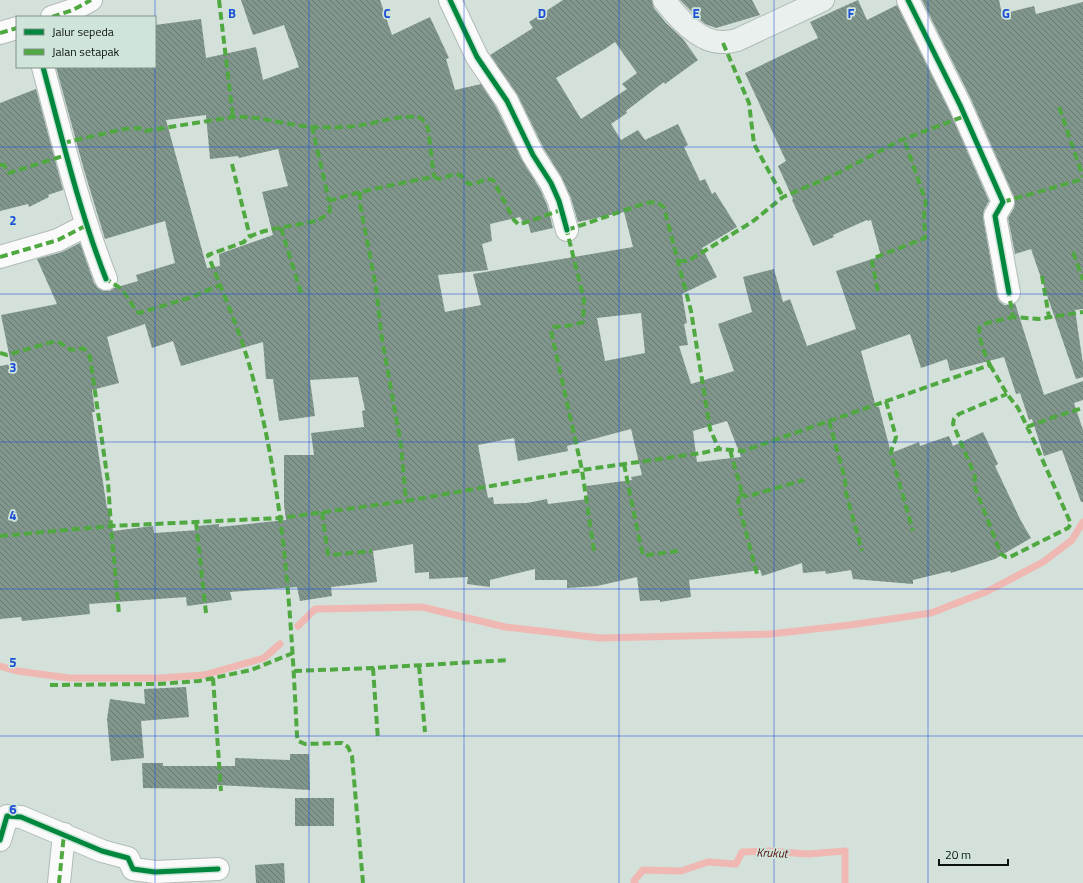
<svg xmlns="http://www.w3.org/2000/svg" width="1083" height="883" font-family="'Titillium Web',sans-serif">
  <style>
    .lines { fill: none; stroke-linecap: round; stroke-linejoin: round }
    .stream { stroke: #efb8b2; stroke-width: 7 }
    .building { fill: url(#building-back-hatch); fill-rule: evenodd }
    .street-casing { stroke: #b1bbb6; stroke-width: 24 }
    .secondary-casing { stroke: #b1bbb6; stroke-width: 24 }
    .street { stroke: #f9faf9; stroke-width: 22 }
    .secondary { stroke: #e9f0ee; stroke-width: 22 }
    .quiet { stroke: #50a841; stroke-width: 4; stroke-dasharray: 8 4; stroke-linecap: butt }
    .cycleway-casing { stroke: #cfe5d9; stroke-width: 8 }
    .cycleway { stroke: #00873e; stroke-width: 5 }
    .grid { fill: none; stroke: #1d4ed8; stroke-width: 1; stroke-opacity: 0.55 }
    .labels { text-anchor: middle; stroke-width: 3.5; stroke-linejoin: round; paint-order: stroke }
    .water-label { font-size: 12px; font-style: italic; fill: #540c0f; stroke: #cfe5d9 }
    .grid-label { font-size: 13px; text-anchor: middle; font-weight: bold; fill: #1d4ed8; stroke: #cfe5d9; stroke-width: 3.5; stroke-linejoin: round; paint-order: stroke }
  </style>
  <defs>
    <pattern id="building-back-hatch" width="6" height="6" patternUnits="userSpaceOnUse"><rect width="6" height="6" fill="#81978e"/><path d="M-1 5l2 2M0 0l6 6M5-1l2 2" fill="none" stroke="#687a72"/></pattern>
  </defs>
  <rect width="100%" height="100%" fill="#d4e0da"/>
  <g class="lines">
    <!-- stream -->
    <path class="stream" d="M298,626L315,609L422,607L505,627L600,638L770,634L850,625L931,613L988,591L1043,562L1072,540L1083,522
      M0,666L17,671L69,678H161L204,675L264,658L280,644
      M635,883L634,881L643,870L681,871L708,862L736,864L742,852L768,851L808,854L845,851V883"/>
  </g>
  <!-- building -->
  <path class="building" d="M241,0H380L392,35L430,17L449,58L446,59L455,90L481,84L496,107L522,160L540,189L547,205L553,228L531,233L527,220L523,222L520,217L490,224L492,241L482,244L488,270L438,275L445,312L481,305L473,274L633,247L624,212L578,222L571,198L562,178L544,149L517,94L490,55L533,28L529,22L563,0H652L654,8L666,23L683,39L698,60L665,84L664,82L626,111L627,113L611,124L621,140L638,130L645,140L678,124L688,145L684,147L700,181L705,179L712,194L715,192L737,227L702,248L717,277L682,294L687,323L684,324L688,345L679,346L691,384L734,371L718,324L752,312L743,277L774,269L783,302L790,299L807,346L856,329L836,271L881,256L871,220L868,221L867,220L833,235L834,237L813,246L792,200L793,199L778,166L786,161L745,73L818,38L810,22L838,9L858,0L867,20L897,5L949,110L989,201L984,210L983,218L997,295L999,301L1004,305H1011L1015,303L1044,395L1083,381V400L1074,403L1083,430V502H1081L1062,450L1044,456L1032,419L1029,420L1020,393L1016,394L1004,357L950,371L947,359L921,368L910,334L861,351L876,407H879L891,453L919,442L920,446L949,436L953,446L983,432L998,464L995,466L1021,521L1031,538L995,559L951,573L950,571L913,580V584L853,579L851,570L826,574L825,571L803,573L802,563L762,576L760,570L689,580L691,597L660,602V600L640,601L637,577L597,586L567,588V580H535V569L490,580V587L467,584L468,577L429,579V572L415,573L413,544L373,551L377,582L331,587L332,596L300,601L297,587L230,592L232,600L187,606L186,597L89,604L90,614L22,621L21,617L0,619V366L11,364L1,315L57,304L37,259L62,252L80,243L94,283L98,288L104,291H110L114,288L138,281L136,275L175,263L165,221L105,239L84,170L56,67H155V25L201,19L206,58L256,47L263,80L299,67L284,25L253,35ZM615,42L637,73L622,84L627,89L581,119L556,78L605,49ZM206,115L210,159L238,156L239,158L278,149L288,186L262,192L273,235L219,254L220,266L207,268L166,120ZM641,313L645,353L605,361L597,318ZM145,324L152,348L173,341L181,366L263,342L266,379H273L279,421L315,416L310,380L358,377L365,410L362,411L364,427L311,433L314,455H284V505L286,520L219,527V524L198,526L199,530L154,533L153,526L113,531L108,508H107L92,412H95L92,390L119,383L107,337ZM727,421L741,457L697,462L693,431ZM631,429L642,475L631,477L632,480L586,486L588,499L548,504L547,499L527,503L494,504L493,497L488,498L478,445L514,438L518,461L568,451L567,446Z
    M680,0H752L760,15L716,28L705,24L698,18Z
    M922,0H999L1002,14L1034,6L1036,14L1083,2V309L1075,310L1083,364V377L1076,379L1031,249L1015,254L1008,218L1014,208L1015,202L1014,197L971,99Z
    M36,89L63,190L48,195L49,197L29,207L28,204L0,211V103Z
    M186,687L189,717L141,721L144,758L111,761L107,719L110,699L145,704L144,689Z
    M290,754H309L310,790L217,785V789L143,788L142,763H163V766H235V758L290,760Z
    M295,798H334V826H295Z
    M284,863L285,883H256L255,865Z"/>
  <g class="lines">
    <!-- street casing -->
    <g class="street-casing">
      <path id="street" d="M450,0L477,57L507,101L533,155L551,183L559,201L567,230
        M908,0L960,105L1003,202L995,216L1009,293
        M52,17L73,10L91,0
        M0,33L17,28
        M43,67C62,138 79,210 106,279
        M0,257L58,240L87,225
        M0,840L7,816L21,817L102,851L128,858L133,869L155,872L218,869
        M59,883L64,834"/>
    </g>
    <!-- secondary casing -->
    <g class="secondary-casing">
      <path id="secondary" d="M664,0C677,17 700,44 724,42C728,42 733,41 737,40L823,0"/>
    </g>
    <!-- street -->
    <use href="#street" class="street"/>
    <!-- secondary -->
    <use href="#secondary" class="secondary"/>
    <!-- quiet -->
    <path class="quiet" d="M219,0L233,117
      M52,17L73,10L91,0
      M0,33L17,28
      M723,43L749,103L754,144L783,197
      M1059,107L1083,177
      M312,126L329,201
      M63,143L124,129L139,128L145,131L233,117C251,116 267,120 285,123C304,127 323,128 342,127C368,127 392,115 418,117L422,119L428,128L434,177
      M232,164L250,237
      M0,165H4L9,173L66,155
      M360,192V204L376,287L381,333L401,445L406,501
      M1003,202L1083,179
      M566,227L584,300L583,322L574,325L554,327L551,331L582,470L594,551
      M281,228L302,296
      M567,230L646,203C655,202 658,201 664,208L691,311L710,429L719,449
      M1073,252L1083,280
      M0,257L58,240L87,225
      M679,261H688L752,222L783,197L832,176L899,141L965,116
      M105,276C108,282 115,284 120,288C128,295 131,306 139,313L192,297L220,285
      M1042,276L1049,317
      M1008,289L1013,317L1039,319L1083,312
      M878,291L872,262L874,258L925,238L924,213L926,202L904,139
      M0,353L7,355L55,341C71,346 63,353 83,348L87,352L90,357L108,482L111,526L119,614
      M990,365L1007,394L1018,408L1035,443L1071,524L1068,528L1010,557H1006L1001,554L974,485L975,476L953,424L954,419L959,414L1007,394
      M886,401L896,437C895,443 891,448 891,454L913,531
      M829,421L845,479L846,493L862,551
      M1027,427L1057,416L1083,408
      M730,450L741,489L738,502L757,574
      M624,464L640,543L643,555H648L678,551
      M740,494L746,496L752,495L804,480
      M322,512L328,554L330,555L372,551
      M196,522L206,613
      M0,536L111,526L280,518L406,501L582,470L702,453L719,449L743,451L990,365C984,353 980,342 979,328L987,323L1013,317
      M419,666L425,732
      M373,668L378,740
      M294,671L373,668L509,660
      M213,678L221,791
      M50,685L158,684L199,681L251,670L293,653
      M59,883L64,834
      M363,883L352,756L348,747L342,743L305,744L298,741L297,736C291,614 284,489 251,371C240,331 223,293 208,255L244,242C253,228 302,226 318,220C323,218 326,215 330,211L329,201L360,192L411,181L434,177L439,179L456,174L462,176C472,195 480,175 493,180L514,220L518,224H521L561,210"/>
    <!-- cycleway casing -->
    <g class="cycleway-casing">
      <path id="cycleway" d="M450,0L477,57L507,101L533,155L551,183L559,201L567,230
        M908,0L960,105L1003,202L995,216L1009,293
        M43,67C62,138 79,210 106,279
        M0,840L7,816L21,817L102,851L128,858L133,869L155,872L218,869"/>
    </g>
    <!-- cycleway -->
    <use href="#cycleway" class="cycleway"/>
  </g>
  <!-- grid -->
  <path class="grid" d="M155,0V17M309,0V883M464,0V883M619,0V883M774,0V883M928,0V883M155,67V883M0,147H1083M0,294H1083M0,442H1083M0,589H1083M0,736H1083"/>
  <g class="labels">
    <!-- water labels -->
    <g class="water-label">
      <text transform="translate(772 853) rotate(2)" y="4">Krukut</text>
    </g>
  </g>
  <g class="grid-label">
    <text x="232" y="18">B</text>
    <text x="387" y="18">C</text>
    <text x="542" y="18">D</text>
    <text x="696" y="18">E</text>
    <text x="851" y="18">F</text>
    <text x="1006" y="18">G</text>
    <text x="13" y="225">2</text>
    <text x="13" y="372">3</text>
    <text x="13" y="520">4</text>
    <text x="13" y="667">5</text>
    <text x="13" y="814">6</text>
  </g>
  <!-- legend -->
  <rect x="16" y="16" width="140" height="52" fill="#cfe5d9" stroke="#819188"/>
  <rect x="24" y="29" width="20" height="6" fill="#00873e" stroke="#819188"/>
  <text x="52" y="36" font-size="12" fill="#0b120e">Jalur sepeda</text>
  <rect x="24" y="49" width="20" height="6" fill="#50a841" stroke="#819188"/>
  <text x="52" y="56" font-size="12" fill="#0b120e">Jalan setapak</text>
  <!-- scale -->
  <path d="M939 859v6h69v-6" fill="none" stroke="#0b120e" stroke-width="2"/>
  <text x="945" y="859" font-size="12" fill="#0b120e" stroke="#cfe5d9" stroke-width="3" paint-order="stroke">20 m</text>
</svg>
